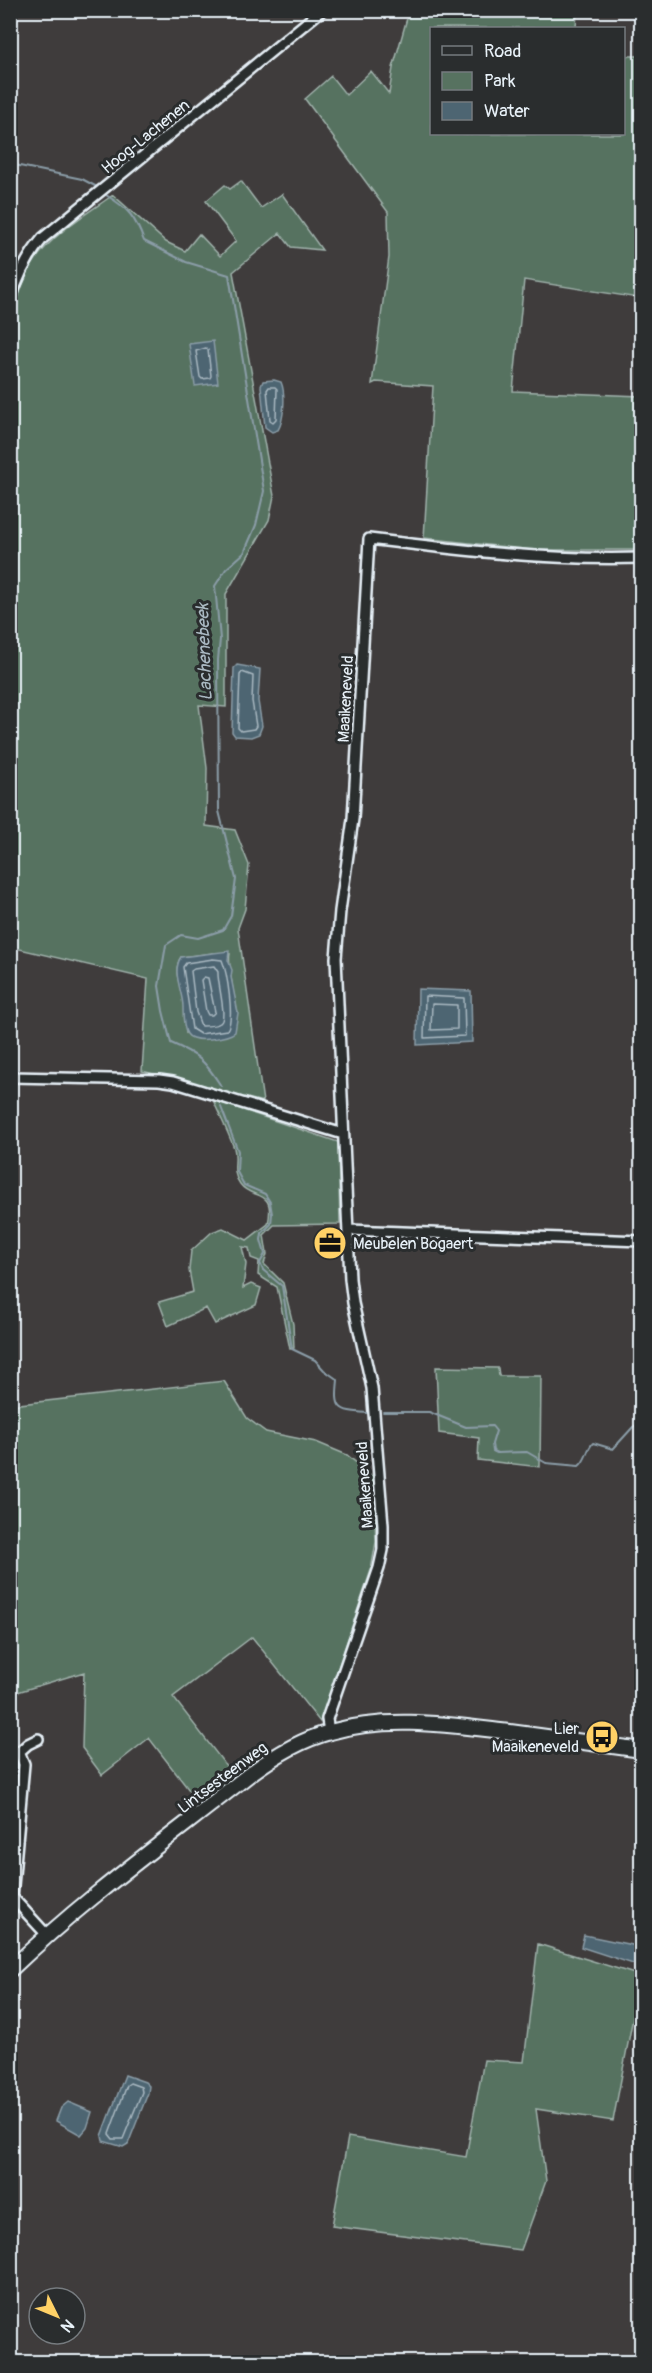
<svg xmlns="http://www.w3.org/2000/svg" width="652" height="2373" font-family="Pangolin,sans-serif">
  <style>
    .green { fill: #577260; stroke: #a0b2ac; stroke-width: 1.5; fill-rule: evenodd }
    .water { fill: #4d6572; stroke: #8b9da8; stroke-width: 1.5 }
    .lines { fill: none; stroke-linecap: round; stroke-linejoin: round }
    .shore { stroke: #aab9c2; stroke-width: 1.5 }
    .stream { stroke: #8b9da8; stroke-width: 2 }
    .street-casing { stroke: #e8f1f8; stroke-width: 14 }
    .secondary-casing { stroke: #e8f1f8; stroke-width: 18 }
    .street { stroke: #2a2d2e; stroke-width: 9 }
    .secondary { stroke: #2a2d2e; stroke-width: 14 }
    .labels { text-anchor: middle; stroke-width: 6; stroke-linejoin: round; paint-order: stroke }
    .street-label { font-size: 16px; fill: #e8f1f8; stroke: #2a2d2e }
    .poi-label { font-size: 16px; fill: #e8f1f8; stroke: #2a2d2e; text-anchor: start }
    .water-label { font-size: 18px; font-style: italic; fill: #aab9c2; stroke: #2a2d2e }
  </style>
  <rect width="100%" height="100%" fill="#3f3c3c"/>
  <filter id="ink" filterUnits="userSpaceOnUse"><feTurbulence type="fractalNoise" baseFrequency=".0167" numOctaves="2"/><feDisplacementMap in="SourceGraphic" scale="12" xChannelSelector="R" yChannelSelector="G"/><feConvolveMatrix kernelMatrix="1 2 1 2 8 2 1 2 1" color-interpolation-filters="sRGB"/></filter>
  <g filter="url(#ink)">
    <!-- green -->
    <path class="green" d="M409,11H577L576,28H432V134H624V56H641L642,191L638,298L524,280L513,391L641,396V550H532L424,538L433,386L376,382L372,384L389,257L388,212L305,99L331,76L346,95L371,71L389,94L393,68Z
      M241,181L261,208L282,194L322,250L291,247L280,233L233,272L274,496L269,520L226,594V707L199,705L207,768L206,826L235,830L249,865L245,909L238,928L263,1102L142,1071L148,979L11,947L10,328C16,306 21,281 34,262C52,234 86,214 113,195L166,242L185,251L199,234L220,256L236,241L206,201L225,185L230,189ZM213,953L230,954C228,960 233,995 236,1003L186,1033C185,1023 184,1014 184,1004C183,989 171,972 181,957Z
      M213,1100L338,1142L340,1224L274,1225L264,1235L267,1254L264,1264L283,1283L293,1324L294,1348L290,1349L277,1287L258,1275L259,1261L251,1258L249,1248L242,1247L246,1264L243,1288L251,1284L261,1288L256,1305L215,1324L206,1308L168,1326L159,1302L193,1292L189,1270L191,1251L212,1232L223,1228L247,1240L268,1224C276,1187 252,1201 240,1184C230,1170 238,1161 234,1148C228,1132 220,1116 213,1100Z
      M436,1367L498,1368L499,1376H541L540,1467L478,1460L479,1438L439,1433Z
      M224,1381L247,1418L266,1432L316,1442L347,1455L373,1477L376,1542L371,1570L320,1722L252,1637L173,1697L234,1776L199,1803L149,1738L102,1775L82,1748L84,1672L11,1694V1405Z
      M538,1944L641,1976L613,2121L536,2109L546,2181L521,2250L332,2226L348,2137L466,2157L484,2060L524,2062Z"/>
    <!-- water -->
    <path class="water" d="M213,341L218,383L195,386L189,344Z
      M274,380L281,382C286,394 284,420 278,430L272,432L265,427L261,386L263,381Z
      M237,665L260,669L258,701L262,726L259,734L251,737L235,736L232,732L234,668Z
      M229,951L228,960L232,970L231,977L238,1013L235,1032C228,1038 193,1044 187,1034C183,1028 183,1014 183,1007C183,992 171,972 181,957Z
      M418,989L471,991L472,1042L417,1045Z
      M584,1935L637,1946L640,1949L641,1956L633,1964L581,1947Z
      M125,2075L145,2082L149,2086L148,2093L128,2144L123,2147L103,2141L102,2136Z
      M68,2102L92,2112L87,2128L81,2135L56,2121L61,2108Z"/>
    <g class="lines">
      <!-- shore -->
      <path class="shore" d="M206,348L208,350L211,376L210,378L202,379L200,377L196,351Z
        M269,387H275L277,389L276,419L273,422L270,420L267,390Z
        M242,672L253,676L252,701L256,726L254,729L241,731L238,728L240,675Z
        M213,959L222,960C227,972 235,1019 227,1030L200,1034L192,1029L183,967L186,963Z
        M214,966L218,972C217,982 228,1019 220,1023C216,1026 206,1026 201,1026L196,1012L191,971L194,969Z
        M204,977L208,978L215,1012L212,1015H208L206,1011L201,980Z
        M425,996L464,998L465,1036L424,1038Z
        M432,1004L457,1005V1029L431,1030Z
        M130,2083L141,2087L142,2092L123,2139H113L109,2134L127,2085Z"/>
      <!-- stream -->
      <path class="stream" d="M10,164L82,179L97,187
        M106,195C129,209 135,217 144,241L186,262L229,275L264,491L256,525L244,553L226,569L215,586L220,639L218,660L219,811L236,879L231,916L223,930L198,938L181,935L166,945L159,986L163,1011L171,1043C199,1055 205,1061 221,1086
        M221,1107L238,1151L237,1172L244,1185L265,1194L270,1202L272,1214L271,1224L262,1233L261,1240L265,1254L260,1263L263,1270L282,1286L292,1349L315,1360L324,1370L338,1380C335,1409 337,1411 367,1413
        M383,1412H429L466,1427L492,1426L496,1431L492,1444L493,1451L497,1453L527,1452L546,1463L579,1466C587,1460 586,1450 593,1443L613,1449L633,1427L642,1421"/>
      <!-- street casing -->
      <g class="street-casing">
        <path id="street" d="M10,302C17,278 27,257 43,238L322,10
          M10,1077L159,1080L173,1082L343,1134
          M349,1230L642,1241
          M329,1732L327,1719L379,1568L383,1550V1525L372,1388L353,1303L350,1279L336,958L340,911L353,819L369,539C459,550 550,561 642,558
          M10,1750L19,1752L24,1764L12,1897L47,1935
          M19,1752L28,1744L38,1739"/>
      </g>
      <!-- secondary casing -->
      <g class="secondary-casing">
        <path id="secondary" d="M10,1970C85,1898 169,1838 250,1774C274,1756 300,1740 330,1732C389,1715 450,1725 510,1732C554,1738 598,1744 642,1750"/>
      </g>
      <!-- street -->
      <use href="#street" class="street"/>
      <!-- secondary -->
      <use href="#secondary" class="secondary"/>
    </g>
  </g>
  <!-- icons -->
  <defs>
    <g id="office-disc" transform="scale(1.725)"><circle r="9.5" fill="#ffd166" stroke="#2a2d2e"/><path d="M-6-3h4V-5.5h4V-3h4V5H-6ZM-1-4.5V-3h2v-1.5ZM-6 0V1H6V0Z" fill="#111"/></g>
    <g id="bus-disc" transform="scale(1.725)"><circle r="9.5" fill="#ffd166" stroke="#2a2d2e"/><path d="M-5-6H5V4H4V6H2V4H-2V6H-4V4H-5ZM-3.5-4V0h7V-4ZM-3.5 1.2v1.5H-2V1.2ZM2 1.2v1.5H3.5V1.2Z" fill="#111"/></g>
  </defs>
  <g fill-rule="evenodd">
    <use href="#office-disc" x="330" y="1243"/>
    <use href="#bus-disc" x="602" y="1737"/>
  </g>
  <g class="labels">
    <!-- street labels -->
    <g class="street-label">
      <text transform="translate(145 136) rotate(-39)" y="6">Hoog-Lachenen</text>
      <text transform="translate(345 699) rotate(-87)" y="6">Maaikeneveld</text>
      <text transform="translate(364 1485) rotate(-94)" y="6">Maaikeneveld</text>
      <text transform="translate(222 1777) rotate(-37)" y="6">Lintsesteenweg</text>
    </g>
    <!-- poi labels -->
    <g class="poi-label">
      <text x="353" y="1249">Meubelen Bogaert</text>
      <text x="579" y="1734" text-anchor="end">Lier<tspan x="579" dy="18">Maaikeneveld</tspan></text>
    </g>
    <!-- water labels -->
    <g class="water-label">
      <text transform="translate(204 652) rotate(-92)" y="6">Lachenebeek</text>
    </g>
  </g>
  <!-- margin -->
  <rect width="652" height="2373" fill="none" stroke="#2a2d2e" stroke-width="36"/>
  <rect x="18" y="18" width="616" height="2337" fill="none" stroke="#e8f1f8" stroke-width="2" filter="url(#ink)"/>
  <!-- legend -->
  <rect x="430" y="27" width="195" height="108" fill="#2a2d2e" stroke="#767b7f" stroke-width="1.5"/>
  <rect x="442" y="46" width="30" height="9" fill="#2a2d2e" stroke="#767b7f" stroke-width="1.5"/>
  <text x="484" y="57" font-size="18" fill="#e8f1f8">Road</text>
  <rect x="442" y="72" width="30" height="18" fill="#577260" stroke="#767b7f" stroke-width="1.5"/>
  <text x="484" y="87" font-size="18" fill="#e8f1f8">Park</text>
  <rect x="442" y="102" width="30" height="18" fill="#4d6572" stroke="#767b7f" stroke-width="1.5"/>
  <text x="484" y="117" font-size="18" fill="#e8f1f8">Water</text>
  <!-- north arrow -->
  <g transform="translate(57 2316) rotate(133)"><circle r="28" fill="#2a2d2e" stroke="#767b7f" stroke-width="1.5"/>
  <path d="M0-4.5L10 22L0 15L-10 22Z" fill="#ffd166"/>
  <text y="-9" font-size="16" font-weight="bold" text-anchor="middle" fill="#e8f1f8">N</text>
  </g>
</svg>
